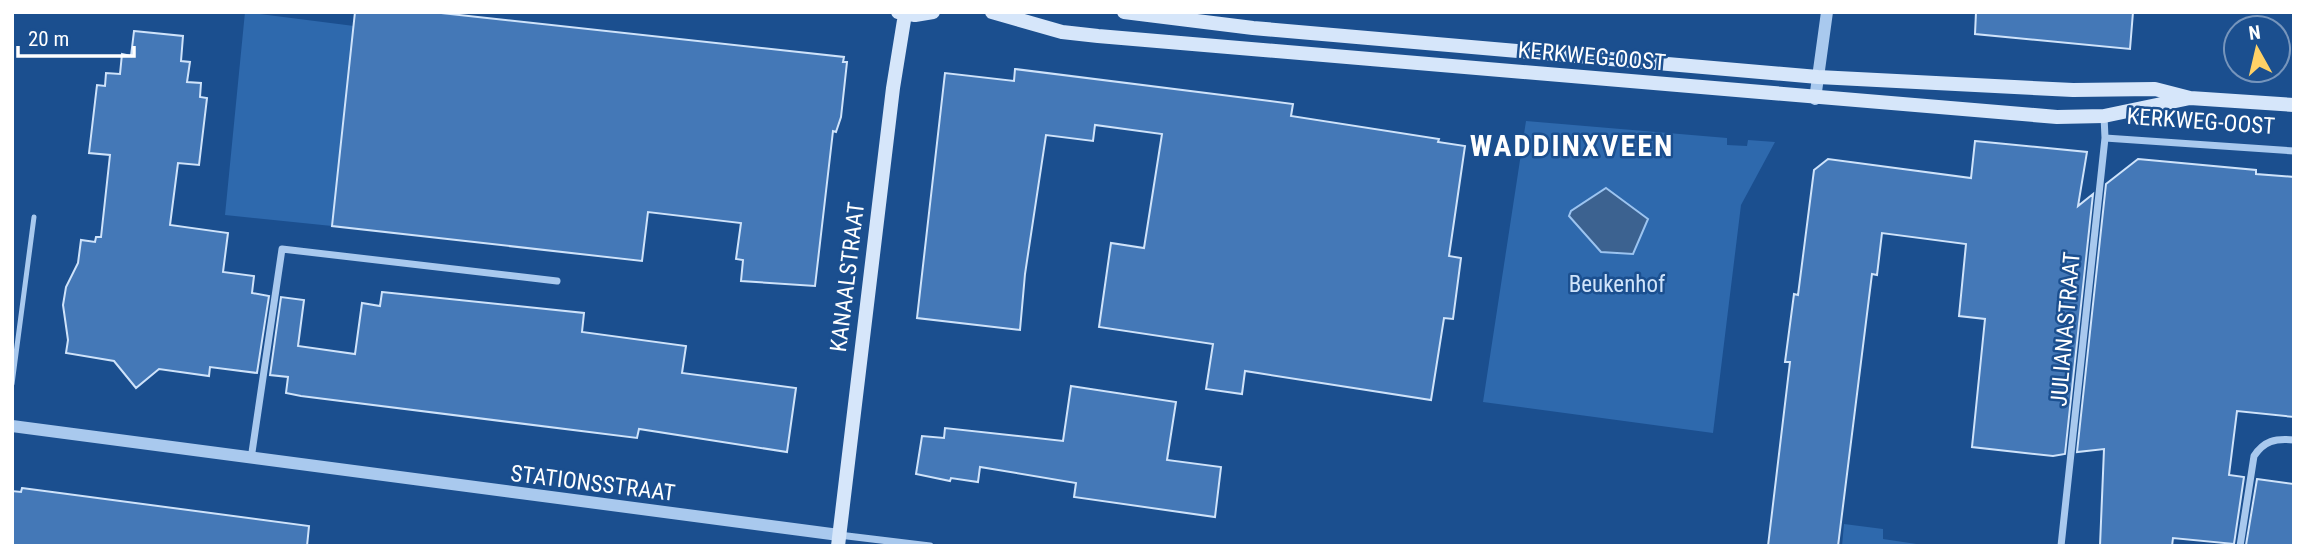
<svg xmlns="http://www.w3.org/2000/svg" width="2306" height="558" font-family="'Roboto Condensed',sans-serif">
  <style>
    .green { fill: #2e69ad }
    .water { fill: #3c6290; stroke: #9cc4f0; stroke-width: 2 }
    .building { fill: #4478b7; stroke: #cfe3fa; stroke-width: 2 }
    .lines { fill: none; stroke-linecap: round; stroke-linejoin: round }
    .service { stroke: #a9c9ee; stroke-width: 5 }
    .minor { stroke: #a9c9ee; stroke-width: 7 }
    .tertiary { stroke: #a9c9ee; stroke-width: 12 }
    .secondary { stroke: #d6e6fa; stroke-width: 14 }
    .labels { text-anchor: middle; stroke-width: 5; stroke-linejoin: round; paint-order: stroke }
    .street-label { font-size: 23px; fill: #fff; stroke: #1b4f8f }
    .park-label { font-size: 23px; fill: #cfe3fa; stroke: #1b4f8f }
    .district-label { font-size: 30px; font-weight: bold; letter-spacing: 2px; fill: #fff; stroke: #1b4f8f }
  </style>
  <rect width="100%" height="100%" fill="#1b4f8f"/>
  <!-- green -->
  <path class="green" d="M245,12L354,26L332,226L225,215Z
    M1526,121L1727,138V145L1747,146L1748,140L1775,142L1741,205L1713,433L1483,402Z
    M1844,524L1883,529V539L1930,546H1842Z"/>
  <!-- water -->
  <path class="water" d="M1606,188L1648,219L1633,254L1601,252L1569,216L1571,211Z"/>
  <!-- building -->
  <path class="building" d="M355,12H432L844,57L843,62H847L841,117L836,132L833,131L815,286L741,281L743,260L736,259L741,223L648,212L642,261L332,226Z
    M1976,12H2133L2130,49L1975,34Z
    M134,31L183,36L181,61L190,62L187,82L201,83L200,97L207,98L199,165L178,163L170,225L228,233L223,272L254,276L252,293L269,296L257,373L210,367L209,376L159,369L136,388L114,361L66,353L68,340L63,305L66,287L78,263L81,240L95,242L96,237H101L110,155L89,153L97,85L105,86L106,73L120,74L122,54L131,56Z
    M1015,69L1293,104L1291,116L1439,139L1438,142L1465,146L1449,256L1461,258L1453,319L1444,318L1431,400L1245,371L1242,394L1206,389L1213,344L1099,327L1111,243L1144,248L1162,134L1095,125L1093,141L1046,135L1025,274L1020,330L917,318L945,73L1014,81Z
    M1975,141L2087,152L2078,206L2093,194L2065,454L2053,456L1972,447L1985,319L1959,316L1966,244L1882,233L1877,275L1872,274L1838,546H1768L1790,362H1785L1794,294L1798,295L1814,170L1828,159L1971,178Z
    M2138,159L2256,170V174L2294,177V417L2237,411L2229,475L2244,477L2234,544L2173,538L2172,546H2100L2104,449L2077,452L2106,184Z
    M382,292L584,313L582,332L686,346L682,373L796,388L787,452L639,429L637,438L301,396L286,393L288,377L270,375L281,297L304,300L298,346L355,354L362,303L380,306Z
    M1071,386L1176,402L1167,460L1221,467L1215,517L1074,497L1076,483L980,467L978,482L951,478L950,481L916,474L922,436L944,438L945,428L1063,441Z
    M2257,479L2294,484V546L2246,545Z
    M22,488L309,526L307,546H12V491L21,492Z"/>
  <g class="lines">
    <!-- service -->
    <path class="service" d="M12,384L34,217"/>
    <!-- minor -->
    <path class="minor" d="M2105,138L2294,151
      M251,459L282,249L557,281
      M839,535L930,546
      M2061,546L2105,138L2104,116
      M2240,546L2254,456C2264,441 2275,438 2294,440"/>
    <!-- tertiary -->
    <path class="tertiary" d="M1815,99L1827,12
      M12,426L839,535"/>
    <!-- secondary -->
    <path class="secondary" d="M898,12L915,15L933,12
      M992,12L1062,32L1098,36L2057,117L2104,116L2190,98
      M1124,12L1253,28L1818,77L2073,90L2155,89L2190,98L2294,105
      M838,546L893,88L905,14"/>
  </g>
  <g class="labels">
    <!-- street labels -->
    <g class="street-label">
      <text transform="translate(1592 56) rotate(5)" y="8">KERKWEG-OOST</text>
      <text transform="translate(2201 121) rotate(4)" y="8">KERKWEG-OOST</text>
      <text transform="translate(847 277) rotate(-83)" y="8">KANAALSTRAAT</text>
      <text transform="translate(2065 329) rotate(-85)" y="8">JULIANASTRAAT</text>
      <text transform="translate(593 483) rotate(7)" y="8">STATIONSSTRAAT</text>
    </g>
    <!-- park labels -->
    <g class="park-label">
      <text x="1617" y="292">Beukenhof</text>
    </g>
    <!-- district labels -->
    <g class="district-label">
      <text x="1572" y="156">WADDINXVEEN</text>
    </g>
  </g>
  <!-- border -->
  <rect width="2306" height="558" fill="none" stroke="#ffffff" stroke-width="28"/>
  <!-- north arrow -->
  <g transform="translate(2257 49) rotate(352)"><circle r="33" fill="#1b4f8f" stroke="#7695bc" stroke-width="2"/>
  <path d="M0-5L12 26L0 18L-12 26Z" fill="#ffd166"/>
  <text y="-10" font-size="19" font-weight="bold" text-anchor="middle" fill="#ffffff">N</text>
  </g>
  <!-- scale -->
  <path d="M18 46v10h116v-10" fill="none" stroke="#ffffff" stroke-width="3.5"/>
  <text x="28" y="46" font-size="21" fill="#ffffff" stroke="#1b4f8f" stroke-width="5" paint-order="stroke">20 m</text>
</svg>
